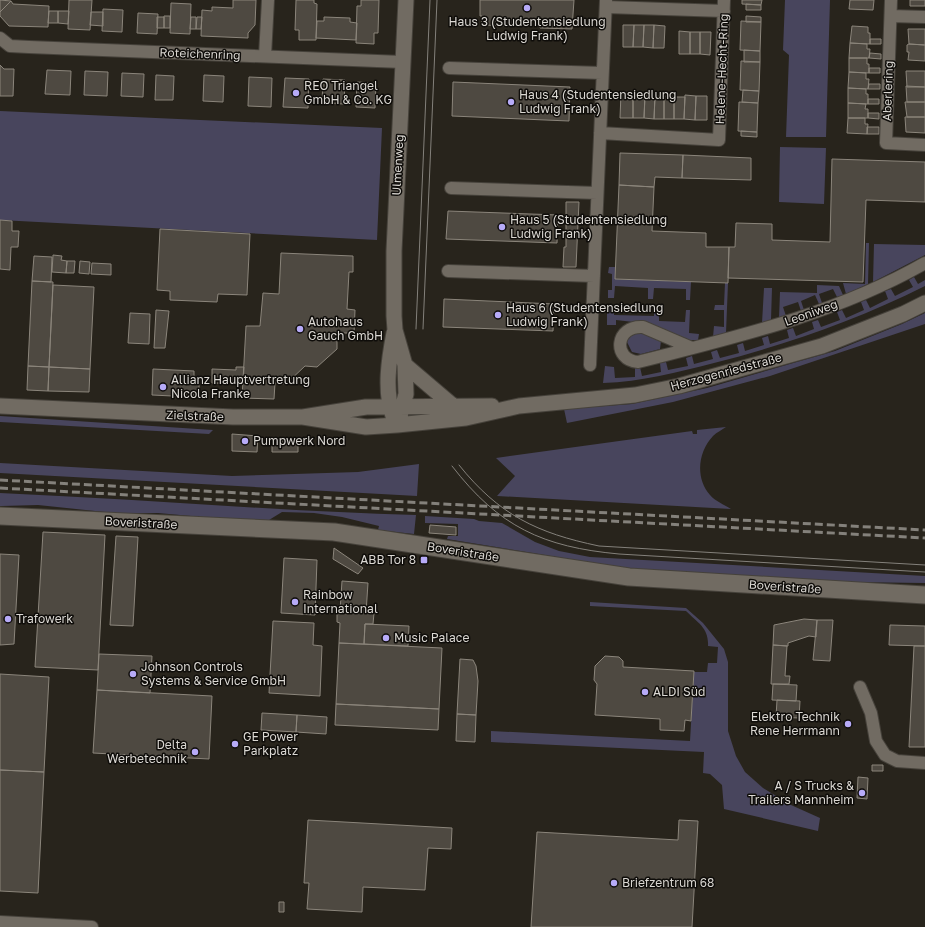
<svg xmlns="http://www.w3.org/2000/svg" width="925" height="927" font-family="'Golos Text',sans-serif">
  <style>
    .green { fill: #48455d }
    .building { fill: #4e4941; stroke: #8b857b }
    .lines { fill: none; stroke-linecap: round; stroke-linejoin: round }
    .minor-casing { stroke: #46423b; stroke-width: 14 }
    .tertiary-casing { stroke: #46423b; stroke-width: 17 }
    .secondary-casing { stroke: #46423b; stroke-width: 19 }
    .minor { stroke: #716b62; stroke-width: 12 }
    .tertiary { stroke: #716b62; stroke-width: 15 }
    .secondary { stroke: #716b62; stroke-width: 17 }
    .tram { stroke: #84817b; stroke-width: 1 }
    .rail { stroke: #84817b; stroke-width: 3; stroke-dasharray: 8 4; stroke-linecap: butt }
    .poi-dot { fill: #b7abf8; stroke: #0f0d0a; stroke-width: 1.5 }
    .labels { text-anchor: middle; stroke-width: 3; stroke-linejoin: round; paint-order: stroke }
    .poi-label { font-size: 12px; fill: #dbd8d3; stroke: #0f0d0a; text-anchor: start }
    .street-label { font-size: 12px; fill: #dbd8d3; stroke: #0f0d0a }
  </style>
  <rect width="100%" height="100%" fill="#28241c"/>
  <!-- green -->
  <path class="green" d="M785,0H830L826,137H786L789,55L783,50Z
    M0,111L382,128L377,240L0,220Z
    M780,147L826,148L824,204L779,202Z
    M866,243H869L868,284L846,294L843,283L865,284Z
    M874,244L925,245V255L873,282Z
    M609,267H615V279L691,282L690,300H686V289L654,288L653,299H648V288L615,286L614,298H608V290H612V274L608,273Z
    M914,277L918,284L925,280V286C857,320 788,344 714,363C678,372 641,382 603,383L605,366L614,367L615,378L635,377V368L640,367L642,376L661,372L660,363L666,362L668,370L688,366L686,358L692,356L694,364L713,359L711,352L717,350L720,358L739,353L737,345L743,343L745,351L764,345L762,338L768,336L770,344L789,338L787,330L793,328L796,336L814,329L812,322L818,320L821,327L840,320L837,312L842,310L846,318L864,310L861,302L866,300L870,308L888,299L885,291L891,289L895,296L913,287L909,280Z
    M725,283H728L726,333L713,337L714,326L724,327V310H714L715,305H724Z
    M817,285L839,286L843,295L837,297L833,289L819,294L822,303L819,304L815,295L801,301L804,310L801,311L798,302L783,307L786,316L779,318L780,292L817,293Z
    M764,288H772L771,320L762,323Z
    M607,307H614V315L654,316V309H659V321L685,322L686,310H690L689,333L699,334L698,340H689L642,323L616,320V325H607Z
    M925,313V324L770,376L673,402L567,423L564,409L632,404L707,388L835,351L902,324Z
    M639,331L661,341L660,349L641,354L632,352L627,342L629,337Z
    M0,416L213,430L209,434L0,422Z
    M726,427C722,430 717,432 713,436C698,452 695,478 710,495C715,501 725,505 731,509L497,496L515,476L496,458L692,431L693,434H697V430Z
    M0,463L232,476L358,472L419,464L417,496L0,473Z
    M0,493C139,499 277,511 416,515L414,534L378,530L379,526L342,517L314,513L282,512L269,520L224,519L158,513H114L38,505L2,506H0Z
    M425,516L474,519L479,521L502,523L535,542L559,551L590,557L925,576V583L845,582L630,569L447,539L448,536H458V524L425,523Z
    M590,602L686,608L703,623L724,649L728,662V731L736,756L745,772L763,788L791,805L820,818L818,831L724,809L722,785L710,774L703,773L704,752L491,742V731L690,741L694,672H707L708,663H717L718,647L708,646C709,628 698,623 686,611L590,606Z"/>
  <!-- building -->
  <path class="building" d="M0,0L11,1L0,12Z
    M69,0H92L90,30L68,29Z
    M233,0H256L255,25L248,33V38L201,36L202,10L212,11V7L233,8Z
    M296,0H314V3L317,4L316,40H299V30H295Z
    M361,0H379L378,33H374V44L356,43L357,6H361Z
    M480,0H574L572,29L540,28V20L511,19V26L482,25V16H480Z
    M742,0H762L761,5L742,4Z
    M850,0H874L873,10L849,9Z
    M910,0H925V6H910Z
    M11,1L13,4L49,6L48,27L9,26L0,16V12Z
    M171,3L191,4L190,34L170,33Z
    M746,4L761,5V10H746Z
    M103,9L123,10L122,32L102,31Z
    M49,11H58V23H48Z
    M58,11H69L68,24L58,23Z
    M91,12H103V26L90,25Z
    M138,13L158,14L157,34L137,33Z
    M164,16H170V28H164Z
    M746,16L761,17V22H746Z
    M157,17H164V28H157Z
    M191,17H196V29H190Z
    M197,17H202L201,29H196Z
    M324,17L350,18V22L357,23L356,40L316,38L317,21H324Z
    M741,21L761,22L760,51L740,50Z
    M623,25H634L633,47H623Z
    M634,25H644L643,47H633Z
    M644,25H654L653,48L643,47Z
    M654,25L665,26L664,48H653Z
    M852,26L868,27V33H870V44L850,43Z
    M908,29H925V45L909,44Z
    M679,31L690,32V54H679Z
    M690,32H700V54H690Z
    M700,32H711L710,55L700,54Z
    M870,39H881V44H870Z
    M850,43L867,44V49H870L869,58H849Z
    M909,44L925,45V61L908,60L909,52H907V45Z
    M744,50L760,51V62H744Z
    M870,53L881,54V59L869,58Z
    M849,58H867V64H869V73L849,72Z
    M741,61L760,62L759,91L740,90Z
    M0,65L4,69H14L13,96H0Z
    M869,68H880V73H869Z
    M47,70L71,71L70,95L45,94Z
    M85,71L108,72L107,96L84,95Z
    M906,71H925V87H907Z
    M849,72L866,73V79H869L868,89L848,88Z
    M122,73L144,74L143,97L121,96Z
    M156,75L174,76L173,100H155Z
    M204,75L224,76L223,102L203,101Z
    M249,77L272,78L271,107L248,106Z
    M285,78L309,79L308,108L283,107Z
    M323,79L345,80L344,104L322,103Z
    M357,82L376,83L375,108L356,107Z
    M453,82L570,87L569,121L452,116Z
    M869,84H880V89H868Z
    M906,86L925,87V102H907Z
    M848,88L866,89V94H868V104L848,103Z
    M743,90L759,91L758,103L742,102Z
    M621,93L633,94V118H620Z
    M633,94H645L644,118H633Z
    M685,95L696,96L695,120L684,119Z
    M645,96H655L654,119L644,118Z
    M655,96H664V119H654Z
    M664,96L674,97V119H664Z
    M696,96H707V120H695Z
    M674,97H685L684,119H674Z
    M868,99H879V104H868Z
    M739,102L758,103L757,132L738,131Z
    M905,102H925V117H907Z
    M848,103L866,104L865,109H868V118H848Z
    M868,113H879V119L868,118Z
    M905,117H925V133L906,132Z
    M848,118H865V124H868L867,134L847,133Z
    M867,127H879V134H867Z
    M741,131L757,132V137L741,136Z
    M620,153L683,155L682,178L655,177L654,187L619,185Z
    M683,155L751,158V180L682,178Z
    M832,159L925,162V202L866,200L863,282L728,278L729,247H735L736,223L772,224V240L830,242Z
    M619,185L654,187L652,231L706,233V247H729L728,283L615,279Z
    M566,202H579L576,267H563L564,247H566Z
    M448,211L558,215L557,243L446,239Z
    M0,220L12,221V231H19L18,247H11L10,270L0,269Z
    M160,229L250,234L247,295L218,294L217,302L170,300V291L157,290Z
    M281,253L353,256V272H349L347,309L355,310L354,333H337V349L317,367L305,366L286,384L275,383L274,399L242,398L246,326H260L263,293L279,294Z
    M53,255L62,256L61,260L67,261L66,273L52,272Z
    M34,256L52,257L51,282L32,281Z
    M67,261H75L74,273H66Z
    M80,261L90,262L89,274L79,273Z
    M92,263L111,264V275L91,274Z
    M32,281L53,282L49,367L28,366Z
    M53,285L94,287L90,369L49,367Z
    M444,299L554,304L553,331L443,327Z
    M156,310L169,311L165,348H154Z
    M130,313L150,314L149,344L128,343Z
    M28,366L49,367L48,391L27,390Z
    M49,367L90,369L89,392L48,391Z
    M236,367H244L243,384L212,383V369L236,370Z
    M153,369L194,371V381H199V395H193V397L152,395Z
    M232,434L258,436L257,452L232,451Z
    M272,441H298V452H272Z
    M430,525L456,527V535L429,533Z
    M43,532L105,535L98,670L35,667Z
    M116,536L138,537L133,626L110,625Z
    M334,548L363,568L358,574L333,559Z
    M0,554L19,555L14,644L0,645Z
    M284,558L317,560L315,615L281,613Z
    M342,581L368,583L366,613H374L373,624H365L364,644L339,643L340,623L337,622V611H340Z
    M804,619L817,620L816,637L809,636L788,643V646L773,645L774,625Z
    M817,620H833L830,661L813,660Z
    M273,621L314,623L313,645L322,646L320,696L269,693Z
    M365,624L409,626L408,646L364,644Z
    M890,625L925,626V646L889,645Z
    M339,643L442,648L439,709L336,704Z
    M773,645L787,646L785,676H790L789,684H771Z
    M914,646H925V747H909Z
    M99,654L152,656L150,693L97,690Z
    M605,656L619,657L623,661V667L694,671L691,721L685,720L684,731L660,730V719L595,715L597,684L594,680L595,666Z
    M460,659L473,660L476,666L478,681L476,715L457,714Z
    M0,674L49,677L44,772L0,770Z
    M773,684L797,685L796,701L772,700Z
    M97,690L212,696L209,759L93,753Z
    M777,700L800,701L799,718L776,717Z
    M336,704L439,709L438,730L335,725Z
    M262,713L297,715L296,732L261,730Z
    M457,714L476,715L475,742L456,741Z
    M297,715L327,717L326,734L296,732Z
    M872,765H883V771H872Z
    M0,770L44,772L38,893L0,891Z
    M858,777L868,778L867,799L857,798Z
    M308,820L452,828L451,849L428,848L425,890L363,887L362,912L307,909L309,883H304Z
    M679,820L698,821L692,927H531L537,832L678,840Z
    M279,902H284V912H279Z"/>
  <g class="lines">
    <!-- minor casing -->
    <g class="minor-casing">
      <path id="minor" d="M891,0L886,143L925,145
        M606,7L724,11
        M891,16L925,17
        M0,38L10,46L29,47L402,62
        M265,56L268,0
        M449,68L602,73
        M600,133L719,140L724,0
        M451,188L597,193
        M448,271L594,276
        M692,348L643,327C615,325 612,360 638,362C736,337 836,314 925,263
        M590,365L606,0
        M860,687L871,713L876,741L885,755L897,761L925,763
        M0,922L92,927"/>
    </g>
    <!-- tertiary casing -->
    <g class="tertiary-casing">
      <path id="tertiary" d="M405,365L452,405
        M0,406L233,417H303L366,407L492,406
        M393,416C384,390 389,359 394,333
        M400,416L406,394L405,365L395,330L394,316V251L406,0
        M303,417L366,427L397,425L466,418L519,406L635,395L679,386L822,346L903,314L925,303"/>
    </g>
    <!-- secondary casing -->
    <g class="secondary-casing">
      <path id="secondary" d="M0,516L334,532L629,577L925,595"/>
    </g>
    <!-- minor -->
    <use href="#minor" class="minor"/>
    <!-- tertiary -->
    <use href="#tertiary" class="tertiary"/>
    <!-- secondary -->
    <use href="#secondary" class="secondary"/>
    <!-- tram -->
    <path class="tram" d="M416,329L430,0
      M423,329L437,0
      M459,465C499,515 537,533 599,546L925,565
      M452,466C499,527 543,547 619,554L925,572"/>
    <!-- rail -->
    <path class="rail" d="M0,480L925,530
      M0,488L925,538"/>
  </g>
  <!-- markers -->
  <g class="poi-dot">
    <circle cx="527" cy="8" r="4"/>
    <circle cx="296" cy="93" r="4"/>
    <circle cx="511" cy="102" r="4"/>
    <circle cx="502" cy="227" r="4"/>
    <circle cx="498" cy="315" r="4"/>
    <circle cx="300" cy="329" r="4"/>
    <circle cx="163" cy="387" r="4"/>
    <circle cx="245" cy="441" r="4"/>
    <rect x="420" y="556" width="8" height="8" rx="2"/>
    <circle cx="295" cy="602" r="4"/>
    <circle cx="8" cy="619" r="4"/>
    <circle cx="386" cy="638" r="4"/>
    <circle cx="133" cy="674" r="4"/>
    <circle cx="645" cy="692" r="4"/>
    <circle cx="848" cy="724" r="4"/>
    <circle cx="235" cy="744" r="4"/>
    <circle cx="195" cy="752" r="4"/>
    <circle cx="862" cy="793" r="4"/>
    <circle cx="614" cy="883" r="4"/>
  </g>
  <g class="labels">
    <!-- poi labels -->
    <g class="poi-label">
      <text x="527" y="26" text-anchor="middle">Haus 3 (Studentensiedlung<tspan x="527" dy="14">Ludwig Frank)</tspan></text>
      <text x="304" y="90">REO Triangel<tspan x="304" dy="14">GmbH &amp; Co. KG</tspan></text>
      <text x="519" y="99">Haus 4 (Studentensiedlung<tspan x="519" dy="14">Ludwig Frank)</tspan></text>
      <text x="510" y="224">Haus 5 (Studentensiedlung<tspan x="510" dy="14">Ludwig Frank)</tspan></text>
      <text x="506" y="312">Haus 6 (Studentensiedlung<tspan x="506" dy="14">Ludwig Frank)</tspan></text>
      <text x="308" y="326">Autohaus<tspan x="308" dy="14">Gauch GmbH</tspan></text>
      <text x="171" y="384">Allianz Hauptvertretung<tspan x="171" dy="14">Nicola Franke</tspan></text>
      <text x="253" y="445">Pumpwerk Nord</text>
      <text x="416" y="564" text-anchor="end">ABB Tor 8</text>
      <text x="303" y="599">Rainbow<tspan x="303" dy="14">International</tspan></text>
      <text x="16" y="623">Trafowerk</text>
      <text x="394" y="642">Music Palace</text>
      <text x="141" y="671">Johnson Controls<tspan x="141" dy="14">Systems &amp; Service GmbH</tspan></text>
      <text x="653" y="696">ALDI Süd</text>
      <text x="840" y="721" text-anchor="end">Elektro Technik<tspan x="840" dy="14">Rene Herrmann</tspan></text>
      <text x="243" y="741">GE Power<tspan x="243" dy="14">Parkplatz</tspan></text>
      <text x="187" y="749" text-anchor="end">Delta<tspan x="187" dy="14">Werbetechnik</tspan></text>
      <text x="854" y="790" text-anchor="end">A / S Trucks &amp;<tspan x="854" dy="14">Trailers Mannheim</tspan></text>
      <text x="622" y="887">Briefzentrum 68</text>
    </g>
    <!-- street labels -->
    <g class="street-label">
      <text transform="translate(200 54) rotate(2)" y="4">Roteichenring</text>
      <text transform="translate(722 69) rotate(-88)" y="4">Helene-Hecht-Ring</text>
      <text transform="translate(888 91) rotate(-88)" y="4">Aberlering</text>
      <text transform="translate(398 165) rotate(-87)" y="4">Ulmenweg</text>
      <text transform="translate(811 313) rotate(-20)" y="4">Leoniweg</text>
      <text transform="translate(726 372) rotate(-15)" y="4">Herzogenriedstraße</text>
      <text transform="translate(195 416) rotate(2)" y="4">Zielstraße</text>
      <text transform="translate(141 523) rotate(3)" y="4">Boveristraße</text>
      <text transform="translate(463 552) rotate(9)" y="4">Boveristraße</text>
      <text transform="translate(785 587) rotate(4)" y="4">Boveristraße</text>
    </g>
  </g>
</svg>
